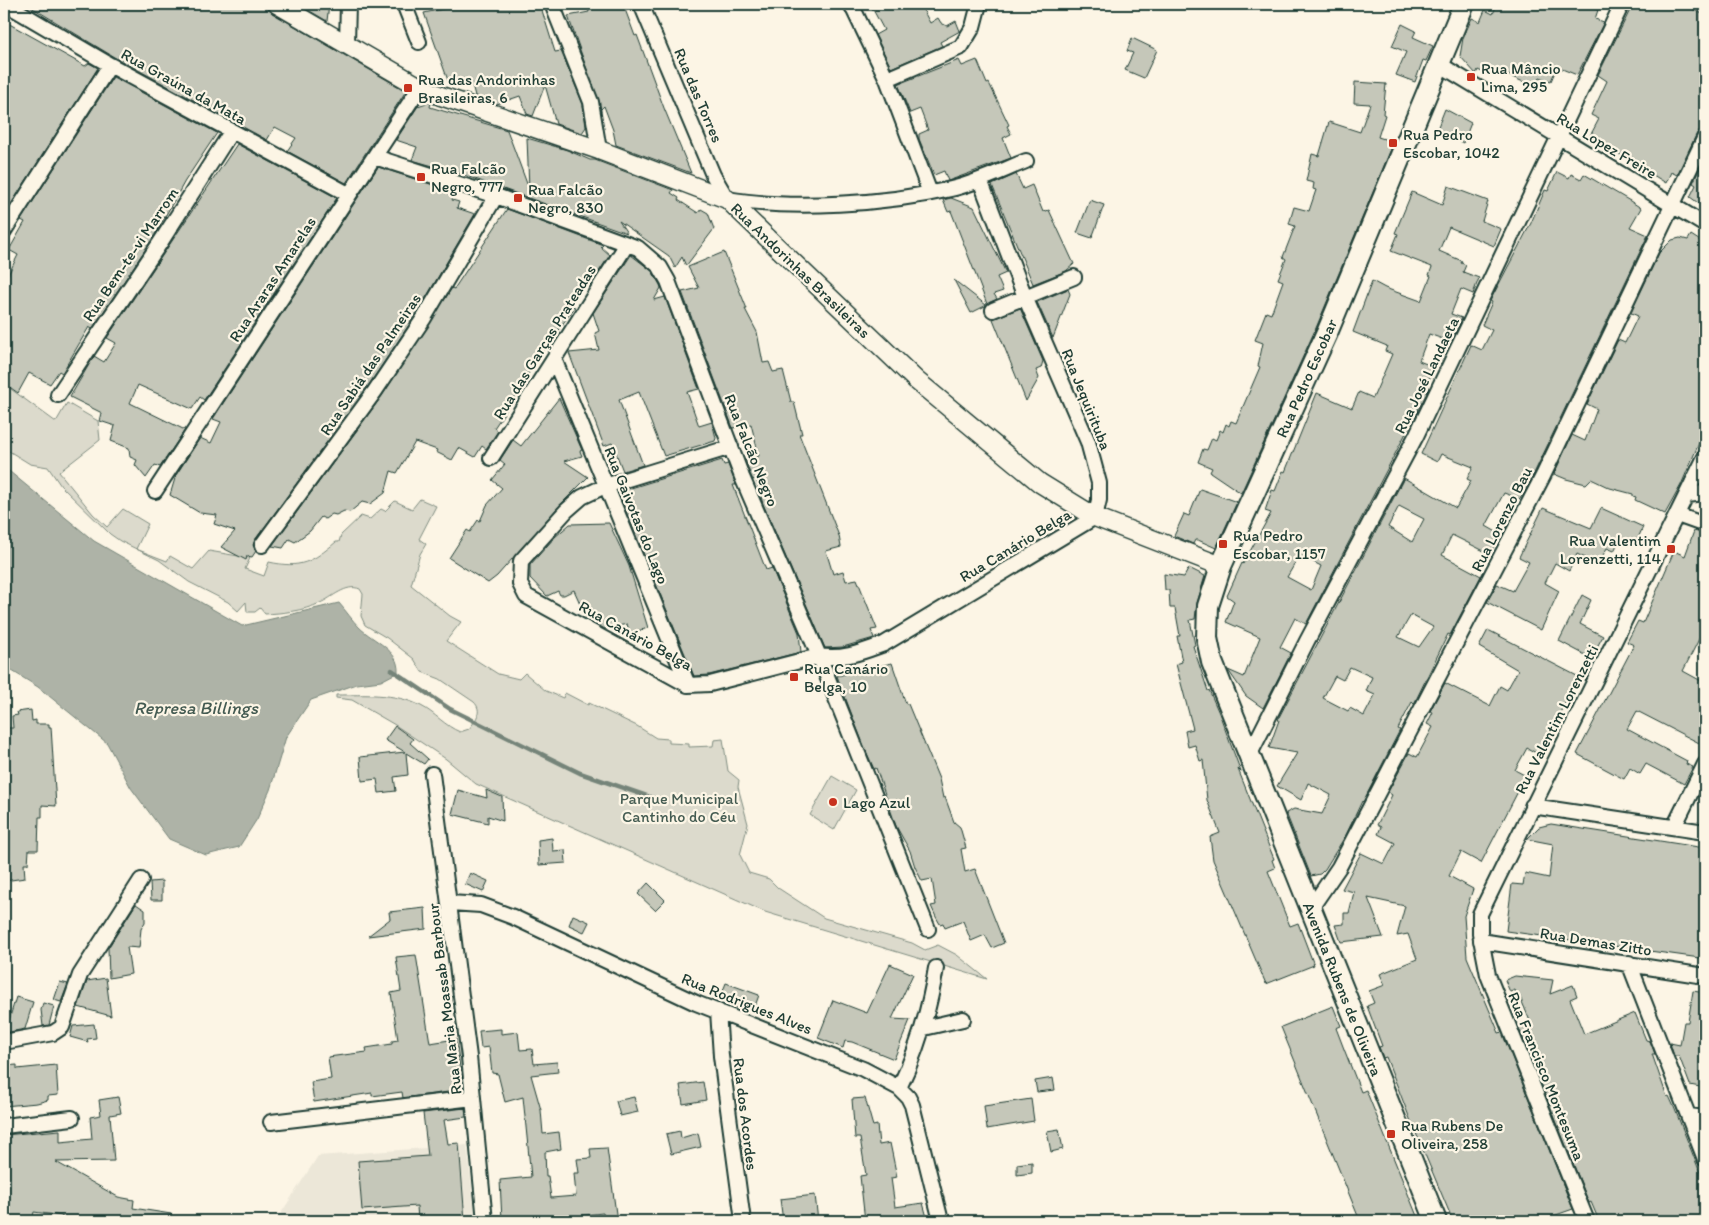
<svg xmlns="http://www.w3.org/2000/svg" width="1709" height="1225" font-family="Itim,sans-serif">
  <style>
    .built { fill: #ece7d8 }
    .green { fill: #dcdacc; stroke: #7e8c80 }
    .water { fill: #aeb3a7; stroke: #758479 }
    .lines { fill: none; stroke-linecap: round; stroke-linejoin: round }
    .stream { stroke: #758479; stroke-width: 4.5 }
    .building { fill: #c5c7b9; stroke: #1f3d34; fill-rule: evenodd }
    .minor-casing { stroke: #1f3d34; stroke-width: 18 }
    .tertiary-casing { stroke: #1f3d34; stroke-width: 21 }
    .secondary-casing { stroke: #1f3d34; stroke-width: 24 }
    .minor { stroke: #fcf5e5; stroke-width: 14 }
    .tertiary { stroke: #fcf5e5; stroke-width: 18 }
    .secondary { stroke: #fcf5e5; stroke-width: 20 }
    .poi-dot { fill: #c8321e; stroke: #fcf5e5; stroke-width: 2 }
    .labels { text-anchor: middle; stroke-width: 4.5; stroke-linejoin: round; paint-order: stroke }
    .poi-label { font-size: 16px; fill: #1f3d34; stroke: #fcf5e5; text-anchor: start }
    .street-label { font-size: 16px; fill: #1f3d34; stroke: #fcf5e5 }
    .park-label { font-size: 16px; fill: #455c52; stroke: #fcf5e5 }
    .water-label { font-size: 18px; font-style: italic; fill: #435a51; stroke: #fcf5e5 }
  </style>
  <rect width="100%" height="100%" fill="#fcf5e5"/>
  <filter id="ink" filterUnits="userSpaceOnUse"><feTurbulence type="fractalNoise" baseFrequency=".02" numOctaves="2"/><feDisplacementMap in="SourceGraphic" scale="10" xChannelSelector="R" yChannelSelector="G"/><feConvolveMatrix kernelMatrix="1 2 1 2 8 2 1 2 1" color-interpolation-filters="sRGB"/></filter>
  <g filter="url(#ink)">
    <!-- built -->
    <path class="built" d="M467,1145L476,1221H276L318,1156Z"/>
    <!-- green -->
    <path class="green" d="M4,384L56,422L67,403L98,421L100,440L59,472L93,514L107,527L123,509L148,524L136,549L167,561L170,556L193,569L209,551L250,558L245,569L264,576L269,562C301,569 312,562 336,542H339L341,535L361,516L370,519L381,509L385,511L395,501L412,509L420,499L436,506L419,539L426,544L420,554L411,585L450,616L461,622L446,641L498,674L519,679L525,673L546,691L563,698L565,693L588,705L589,703L637,726L656,738L669,739V743L689,744V747L713,746L714,740L723,739L728,771L739,780L738,787L748,824L740,855L749,873L769,879L778,888L824,918L912,943L925,950L938,945L957,955L987,979L765,912L476,784L446,759L395,725L352,700L336,698V695C364,695 394,692 421,706C435,713 445,726 460,732L469,729C476,720 483,711 474,702L440,679L422,672L414,659L387,638L365,625L361,616L363,594L360,589C346,583 332,598 320,603C303,611 283,613 265,614L260,608L255,612H247L246,602L238,611L228,602L189,582L159,560L120,541L110,534L61,486L48,467L30,464L4,448Z
      M832,776L856,790L834,830L810,815Z"/>
    <!-- water -->
    <path class="water" d="M4,467L94,541L242,626L339,603C346,611 352,620 359,627C374,642 399,649 398,672L381,681L357,684L311,700L286,737L270,790L257,819L239,847L206,855L169,839L131,788L107,743L38,687L4,666Z"/>
    <g class="lines">
      <!-- stream -->
      <path class="stream" d="M392,670L450,709L580,773L664,802"/>
    </g>
    <!-- building -->
    <path class="building" d="M26,4H266L272,13L406,91L346,183L287,151L296,138L275,127L267,140L114,57Z
      M298,4H329L327,21Z
      M467,4H523V7L540,4L555,52L561,51L583,104L586,127L582,133L556,124L545,85L533,116L527,114L520,96L497,104L475,96L471,81L450,86L424,13Z
      M587,4H623L635,36L637,35L664,108L691,173L616,145L613,130L604,106L601,109L568,16L589,12Z
      M870,4H920L930,23L938,18L941,23L947,26L956,21L960,31L940,42L942,46L891,68L875,35L884,30Z
      M1497,4H1583L1598,10L1595,19L1604,22L1577,75L1557,67L1551,81L1540,77L1535,87L1489,67L1486,74L1478,70L1476,74L1460,56L1463,38L1472,18L1480,22L1485,10L1493,14Z
      M1633,4H1695L1692,9L1705,15V128L1697,133L1677,175L1671,172L1666,183L1590,136L1599,119L1591,115L1607,81L1598,75Z
      M4,21L85,66L89,63L98,68L6,212L4,211Z
      M1402,24L1416,31L1413,37L1433,46L1426,61L1423,60L1415,82L1396,75L1406,52L1392,46Z
      M1132,38L1157,50L1144,78L1125,70L1133,53L1127,51Z
      M959,60L962,66L977,60L987,84L989,83L1009,125L1007,126L1011,134L1003,138L1011,158L948,181L944,171L934,175L919,139V134L928,130L920,109L910,113L898,84Z
      M113,77L217,133L185,181L153,238L92,329L89,327L62,373L59,371L50,384L29,373L18,393L4,383V273L8,275L18,255L9,250L25,222L21,220Z
      M1355,82L1386,84L1383,114L1385,115L1378,137L1394,142L1316,328L1241,493L1210,472L1212,468L1198,462L1203,449L1207,450L1212,438L1216,440L1220,430L1223,432L1226,424L1229,426L1231,421L1236,423L1260,367L1258,366L1263,343L1255,340L1266,312L1271,314L1283,281L1278,279L1286,259L1283,257L1295,226L1289,224L1294,207L1309,211L1316,190L1313,189L1314,183L1306,181L1312,154L1319,156L1329,122L1360,132L1370,104L1354,103Z
      M429,102L431,103L430,107L507,130L529,189L527,138L567,150L590,160H595L673,190L671,193L679,198L678,200L698,213L701,209L708,213L714,229L686,266L682,257L675,268L669,256L619,221L627,233L461,174L412,160L417,147L396,140L418,106Z
      M1445,109L1471,123L1463,143L1437,129Z
      M237,144L337,198L204,400L200,397L192,409L138,385L130,403L185,430L160,467L155,465L146,478L135,465L137,460L130,457L129,448L111,441L115,426L100,421L102,413L70,397L94,356L104,362L116,343L107,338Z
      M1705,157V208L1690,197L1696,185L1693,183Z
      M378,167L455,192L452,200L459,202L457,208L475,214L417,313L368,386L255,540L253,545L256,551L252,557L247,556L246,560L221,547L235,531L214,524L217,515L200,513L170,495L176,475L200,438L211,443L221,422L213,419L220,408Z
      M1557,172L1569,178L1571,174L1581,179L1584,174L1630,201L1641,208L1630,227L1648,235L1528,486L1520,499L1504,493L1486,526L1500,534L1490,554L1452,535L1442,555L1481,576L1450,635L1448,634L1414,704L1412,702L1398,729L1400,730L1363,802L1362,801L1346,835L1325,869L1320,874L1311,876L1286,813L1294,809L1322,814L1331,795L1308,783L1301,800L1277,786L1297,753L1269,748L1279,720L1278,719L1404,478L1456,508L1471,481L1467,479L1473,467L1441,454L1437,462L1421,454L1471,345L1482,350L1492,330L1482,325L1492,302L1490,301L1531,223L1545,190L1548,191ZM1399,506L1424,519L1412,542L1388,527ZM1411,615L1433,627L1419,647L1398,637ZM1350,667L1372,677L1366,691L1375,695L1364,716L1350,708L1348,711L1323,698L1335,676L1343,680Z
      M1016,174L1023,189L1032,185L1043,212L1049,210L1074,264L1066,271L1033,284L992,185Z
      M1448,186L1488,201L1482,221L1501,229L1494,246L1449,227L1439,251L1462,261L1461,263L1466,265L1463,272L1479,278L1473,294L1461,289L1451,314L1462,318L1451,342L1429,334L1419,361L1434,367L1425,390L1428,391L1306,624L1295,618L1280,647L1291,653L1263,708L1246,696L1228,670L1244,677L1260,637L1226,622L1234,601L1227,596L1242,563L1243,564L1271,513L1265,511L1272,490L1275,491L1283,471L1285,472L1317,393L1352,408L1359,392L1373,398L1392,354L1385,351L1387,346L1353,332L1372,281L1385,288L1421,301L1431,276L1429,275L1432,267L1391,251L1398,234L1395,233L1412,192L1442,205ZM1300,555L1321,566L1311,590L1287,577Z
      M951,198L974,207L1006,273L997,277L1003,291L994,294L997,299L987,304L951,211L948,212L943,200Z
      M1090,200L1104,205L1092,238L1077,233Z
      M507,209L603,245L601,247L610,255L590,285L580,279L564,303L575,307L531,367L525,382L494,428L498,431L486,449L482,446L475,457L459,448L452,460L436,452L437,450L415,442L397,473L391,471L385,493L370,504L362,502L350,512L344,511L336,515L332,514L325,519L321,517L310,531L295,542L289,539L283,548L272,546L382,396L452,288L454,289Z
      M1691,235L1705,244V429L1681,485L1665,514L1635,500L1636,497L1633,496V494L1610,488L1591,479L1586,484L1566,479L1554,474L1572,435L1585,441L1597,409L1587,404L1618,340L1625,343L1638,316L1631,313L1659,253L1672,240L1680,238L1688,240Z
      M724,252L747,309H745L757,332L763,363L769,362L773,372L783,370L791,402H794L802,434H799L839,536L841,547L826,551L833,574L843,571L846,581L857,579L877,629L871,630L874,638L843,647L825,648L763,504L756,479L753,480L750,474L745,460L759,456L751,424L733,428L682,292L699,288L688,267Z
      M631,255L652,271L660,285L661,288L654,300L665,297L699,389L687,392L699,426L712,422L716,438L715,441L664,456L639,392L619,400L643,465L623,471L612,443L604,446L569,353L599,350L595,333L599,331L593,313Z
      M954,280L986,305L985,306L971,313Z
      M1068,289L1070,294L1053,338L1037,302Z
      M1020,308L1043,361L1041,368L1036,370L1039,378L1026,401L993,319Z
      M559,398L582,450L580,451L582,456L564,461L588,477L560,505L497,576L488,583L449,558L467,530L470,532L478,520L480,521L487,505L502,488L492,480L505,464L500,460L513,440L521,446Z
      M722,460L724,465L728,464L736,485H733L766,570L772,568L799,633L801,652L709,675L694,676L618,492Z
      M1200,489L1237,502L1216,548L1198,540H1195L1193,544L1174,536L1184,514L1189,516Z
      M1543,508L1591,528L1601,508L1643,527L1635,545L1623,540L1622,542L1619,541L1614,551L1607,548L1598,564L1577,554L1569,571L1555,563L1545,583L1559,591L1541,630L1487,602L1497,584L1513,591L1529,562L1519,557Z
      M609,523L629,566L648,628L630,633L627,624L605,629L587,619L574,590L564,595H560L558,591L547,596L530,578V565L555,537L570,524Z
      M1694,531L1705,534V640L1700,637L1683,671L1705,683V746L1637,711L1627,729L1687,761L1686,764L1693,767L1684,784L1646,764L1640,774L1630,768L1624,779L1577,754L1634,645L1627,642L1638,621L1643,623L1674,551L1685,556Z
      M1189,568L1205,576L1197,603L1195,619L1190,620L1195,645L1193,646L1208,691L1209,690L1219,713L1241,772L1238,769L1274,859L1272,860L1275,868L1268,871L1290,926L1298,923L1314,965L1266,984L1213,860L1210,837L1220,833L1207,800L1203,760L1200,761L1195,745L1188,747L1185,731L1193,729L1176,664L1182,662L1177,636H1180L1175,608H1170L1169,590H1165L1164,574L1184,577Z
      M1582,595L1591,600L1580,624L1603,636L1591,658L1559,641Z
      M1488,630L1579,677L1538,754L1527,748L1515,770L1526,776L1481,863L1461,852L1449,876L1473,889L1464,916L1467,957L1499,1033L1502,1032L1573,1209L1539,1221H1453L1410,1119L1386,1057L1383,1058L1379,1047L1382,1046L1367,1006L1374,1003L1369,991L1385,985L1380,974L1417,959L1408,934L1397,936L1405,906L1368,898L1383,937L1341,942L1335,925L1344,924V913H1349L1354,892L1342,889L1361,853L1384,864L1395,843L1378,834L1381,827L1377,825L1392,795L1388,792L1409,753L1417,757L1433,727L1427,724L1433,712L1430,711L1445,683L1490,706L1500,686L1507,690L1518,670L1479,647Z
      M892,663L906,704H908L939,779L943,798L945,797L954,822L960,827L966,848L961,849L965,872L975,869L1004,943L992,948L985,935L971,941L963,921L945,928L943,923L940,924L936,917L931,906L936,905L932,879L922,881L915,867L910,851L896,826L876,768L874,769L865,749L837,676Z
      M31,710L32,721L36,720V724H49V727H51L56,806L42,805V817H39L38,850H29L28,864H24L25,878L4,881V728H13L12,716L18,715L17,712Z
      M395,726L413,739L410,743L428,759L424,764L406,753L408,775L394,777L396,791L379,793L377,779L362,781L360,757L405,752L385,740Z
      M458,790L487,798L486,790L502,797L503,821L488,816V823L452,814Z
      M1551,824L1705,848V922L1700,958L1506,931L1512,884L1523,885L1525,873L1549,878L1553,844L1527,839L1539,827Z
      M552,838L553,851L565,850L566,863L539,865L538,840Z
      M470,873L488,881L483,892L465,884Z
      M162,881V900H151L150,882Z
      M648,883L665,900L655,910L638,894Z
      M136,904L145,910V922L141,929L139,948L127,947L131,974L109,978L108,948Z
      M425,908L426,929L368,936L390,919L389,912Z
      M573,915L589,922L584,932L569,925Z
      M416,955L430,1043L456,1039L463,1090L403,1098L402,1092L372,1096V1093L314,1102L311,1082L331,1079L328,1057L367,1052L366,1048L392,1044V1041L398,1040L391,993L401,991L396,957Z
      M890,964L913,974L892,1019L910,1020L894,1059L852,1042L845,1041L843,1048L818,1038L833,1000L867,1013Z
      M1515,976L1553,980L1550,994L1573,985L1577,996L1570,999L1584,1034L1635,1013L1646,1040L1650,1041L1655,1054H1652L1667,1097L1669,1096L1674,1107L1703,1180L1705,1178V1221H1599L1591,1202L1589,1203L1518,1026L1530,1021L1520,997L1518,998L1515,990L1510,992L1505,980Z
      M106,978L111,1016L78,1007L87,981Z
      M60,982L68,984L61,1002L54,1000Z
      M726,983L759,995L754,1009L745,1005L743,1011L729,1005L731,1000L721,996Z
      M1693,991L1705,993V1088L1690,1085L1679,1056H1674L1670,1043L1680,1045L1684,1022H1688Z
      M16,997L33,1002L25,1029L4,1033V1019L9,1020Z
      M43,1003L54,1006L49,1025L43,1026L41,1010Z
      M1333,1006L1341,1026L1336,1028L1344,1049L1361,1092L1366,1090L1419,1221H1360L1281,1027Z
      M94,1024L96,1038L87,1039L88,1042L70,1037L73,1026Z
      M501,1029V1034L518,1032L520,1050L532,1049L534,1064L557,1062L558,1072L531,1075L541,1110L543,1134L559,1132L561,1149L545,1152L546,1176H548L551,1198L576,1196L574,1173H579L577,1159L591,1158L590,1149L607,1148L617,1221H604L603,1213L531,1221H502L500,1180L531,1177L523,1097L505,1102L498,1074L492,1073L489,1047L481,1048L479,1031Z
      M17,1065V1069L56,1065L58,1095L48,1096V1100L37,1103L4,1106V1066Z
      M1053,1078L1055,1090L1037,1092L1035,1081Z
      M703,1082L706,1100L683,1104L680,1085Z
      M118,1097L121,1113L110,1115L114,1161L56,1162L118,1197L134,1200L133,1208L171,1214V1221H62V1216L34,1212L32,1221L6,1217L4,1135L60,1130V1142L92,1139L90,1117L101,1115L99,1100Z
      M634,1097L638,1112L620,1116L616,1101Z
      M865,1098L872,1123L873,1126L877,1125L879,1145L890,1143L897,1177L891,1178L895,1207L923,1203L928,1221H865L860,1176L866,1175L860,1138H855L852,1099Z
      M1031,1099L1034,1121L987,1129L984,1106Z
      M465,1108L466,1117L444,1120L448,1144L459,1143L465,1221H418L417,1206L362,1210L358,1161L428,1156L423,1113Z
      M1059,1129L1063,1149L1051,1152L1047,1131Z
      M680,1131L681,1138L698,1133L701,1147L671,1154L666,1134Z
      M1032,1162V1173L1017,1175V1164Z
      M815,1195L818,1221H783L780,1199Z"/>
    <g class="lines">
      <!-- minor casing -->
      <g class="minor-casing">
        <path id="minor" d="M6,4L110,65L348,194
          M404,4L419,42
          M552,4L591,102L599,150
          M641,4L713,175L727,199C792,210 886,204 951,189C977,183 1001,171 1026,161
          M851,4L887,79L930,193
          M347,43L348,4
          M1439,64L1705,225
          M887,79L961,47L973,27L979,4
          M375,157L496,196L638,248L660,267L668,281L742,477L819,656L928,929
          M4,231L110,65
          M993,310L1074,277
          M554,359L688,685
          M58,395L160,243L231,132
          M731,447L605,486L582,497L566,511L521,561L520,584L526,596L688,685L710,684L819,656C843,660 862,652 884,644L1095,517L1099,500V483L1088,442L1025,297L980,180
          M491,458L627,244
          M155,491L420,87
          M1687,495L1705,493
          M1677,515L1705,525
          M262,545L375,391L424,318L496,196
          M1249,756L1307,641L1416,436L1622,4
          M432,774L469,1057L485,1221
          M1532,806L1705,832
          M1674,827L1705,764
          M450,903L481,905L513,917L696,1003L863,1069L899,1088L908,1097L912,1105L941,1221
          M1311,908L1339,867L1543,476L1705,137
          M1481,941L1705,976
          M1629,963L1705,1159
          M718,1011L721,1056L743,1221
          M924,1028L963,1019
          M4,1042L53,1033L62,1027L80,975L141,880
          M899,1088C918,1049 929,1011 936,968
          M1689,1116L1705,1118
          M271,1122L473,1098
          M4,1126L72,1118
          M1587,1221L1488,975L1480,934V914L1705,457"/>
      </g>
      <!-- tertiary casing -->
      <g class="tertiary-casing">
        <path id="tertiary" d="M277,4L420,87L441,96L599,150L727,199L917,381L1040,483L1095,517L1221,566"/>
      </g>
      <!-- secondary casing -->
      <g class="secondary-casing">
        <path id="secondary" d="M1436,1221L1212,662L1207,638L1208,606L1221,566L1327,333L1464,4"/>
      </g>
      <!-- minor -->
      <use href="#minor" class="minor"/>
      <!-- tertiary -->
      <use href="#tertiary" class="tertiary"/>
      <!-- secondary -->
      <use href="#secondary" class="secondary"/>
    </g>
  </g>
  <!-- markers -->
  <g class="poi-dot">
    <rect x="1466" y="72" width="10" height="10" rx="2.5"/>
    <rect x="403" y="83" width="10" height="10" rx="2.5"/>
    <rect x="1388" y="138" width="10" height="10" rx="2.5"/>
    <rect x="416" y="172" width="10" height="10" rx="2.5"/>
    <rect x="513" y="193" width="10" height="10" rx="2.5"/>
    <rect x="1218" y="539" width="10" height="10" rx="2.5"/>
    <rect x="1666" y="544" width="10" height="10" rx="2.5"/>
    <rect x="789" y="672" width="10" height="10" rx="2.5"/>
    <circle cx="833" cy="802" r="5"/>
    <rect x="1386" y="1129" width="10" height="10" rx="2.5"/>
  </g>
  <g class="labels">
    <!-- poi labels -->
    <g class="poi-label">
      <text x="1481" y="74">Rua Mâncio<tspan x="1481" dy="18">Lima, 295</tspan></text>
      <text x="418" y="85">Rua das Andorinhas<tspan x="418" dy="18">Brasileiras, 6</tspan></text>
      <text x="1403" y="140">Rua Pedro<tspan x="1403" dy="18">Escobar, 1042</tspan></text>
      <text x="431" y="174">Rua Falcão<tspan x="431" dy="18">Negro, 777</tspan></text>
      <text x="528" y="195">Rua Falcão<tspan x="528" dy="18">Negro, 830</tspan></text>
      <text x="1233" y="541">Rua Pedro<tspan x="1233" dy="18">Escobar, 1157</tspan></text>
      <text x="1661" y="546" text-anchor="end">Rua Valentim<tspan x="1661" dy="18">Lorenzetti, 114</tspan></text>
      <text x="804" y="674">Rua Canário<tspan x="804" dy="18">Belga, 10</tspan></text>
      <text x="843" y="808">Lago Azul</text>
      <text x="1401" y="1131">Rua Rubens De<tspan x="1401" dy="18">Oliveira, 258</tspan></text>
    </g>
    <!-- street labels -->
    <g class="street-label">
      <text transform="translate(184 86) rotate(29)" y="6">Rua Graúna da Mata</text>
      <text transform="translate(699 95) rotate(67)" y="6">Rua das Torres</text>
      <text transform="translate(1607 145) rotate(31)" y="6">Rua Lopez Freire</text>
      <text transform="translate(130 254) rotate(-56)" y="6">Rua Bem-te-vi Marrom</text>
      <text transform="translate(801 270) rotate(44)" y="6">Rua Andorinhas Brasileiras</text>
      <text transform="translate(272 279) rotate(-57)" y="6">Rua Araras Amarelas</text>
      <text transform="translate(544 342) rotate(-58)" y="6">Rua das Garças Prateadas</text>
      <text transform="translate(370 364) rotate(-56)" y="6">Rua Sabiá das Palmeiras</text>
      <text transform="translate(1426 375) rotate(-64)" y="6">Rua José Landaeta</text>
      <text transform="translate(1306 378) rotate(-66)" y="6">Rua Pedro Escobar</text>
      <text transform="translate(1087 399) rotate(68)" y="6">Rua Jequirituba</text>
      <text transform="translate(752 450) rotate(68)" y="6">Rua Falcão Negro</text>
      <text transform="translate(637 515) rotate(68)" y="6">Rua Gaivotas do Lago</text>
      <text transform="translate(1501 519) rotate(-63)" y="6">Rua Lorenzo Bau</text>
      <text transform="translate(1015 545) rotate(-31)" y="6">Rua Canário Belga</text>
      <text transform="translate(636 635) rotate(29)" y="6">Rua Canário Belga</text>
      <text transform="translate(1556 719) rotate(-63)" y="6">Rua Valentim Lorenzetti</text>
      <text transform="translate(1596 941) rotate(9)" y="6">Rua Demas Zitto</text>
      <text transform="translate(1343 989) rotate(68)" y="6">Avenida Rubens de Oliveira</text>
      <text transform="translate(444 999) rotate(-97)" y="6">Rua Maria Moassab Barbour</text>
      <text transform="translate(747 1003) rotate(22)" y="6">Rua Rodrigues Alves</text>
      <text transform="translate(1547 1076) rotate(68)" y="6">Rua Francisco Montesuma</text>
      <text transform="translate(746 1114) rotate(83)" y="6">Rua dos Acordes</text>
    </g>
    <!-- park labels -->
    <g class="park-label">
      <text x="679" y="804">Parque Municipal<tspan x="679" dy="18">Cantinho do Céu</tspan></text>
    </g>
    <!-- water labels -->
    <g class="water-label">
      <text x="196" y="714">Represa Billings</text>
    </g>
  </g>
  <!-- margin -->
  <rect width="1709" height="1225" fill="none" stroke="#fcf5e5" stroke-width="20"/>
  <rect x="10" y="10" width="1689" height="1205" fill="none" stroke="#1f3d34" stroke-width="2" filter="url(#ink)"/>
</svg>
